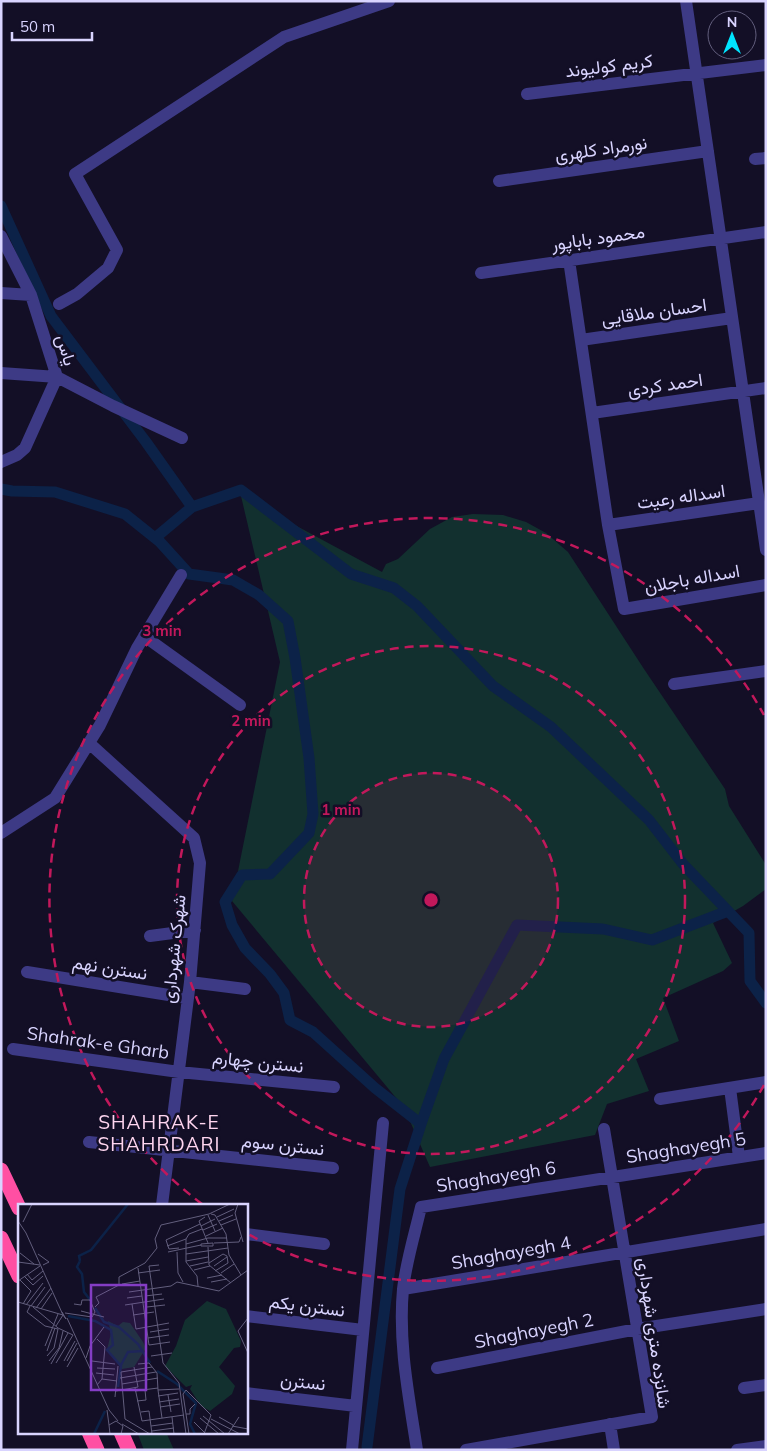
<svg xmlns="http://www.w3.org/2000/svg" width="767" height="1451" font-family="Mulish,Vazirmatn,sans-serif">
  <style>
    .green { fill: #12302f }
    .lines { fill: none; stroke-linecap: round; stroke-linejoin: round }
    .canal { stroke: #0c2248; stroke-width: 11 }
    .minor { stroke: #3d3a85; stroke-width: 12 }
    .highway { stroke: #ff4fa3; stroke-width: 15 }
    .ring { fill: none; stroke: #c2185b; stroke-width: 2.5; stroke-dasharray: 9 6 }
    .labels { text-anchor: middle; stroke-width: 5; stroke-linejoin: round; paint-order: stroke }
    .street-label { font-size: 18px; fill: #d9d4ff; stroke: #130f26 }
    .neighbourhood-label { font-size: 19px; letter-spacing: 1px; fill: #ffd6f0; stroke: #130f26 }
    .inset-river { fill: none; stroke: #0c2248; stroke-width: 2.5 }
    .inset-road { fill: none; stroke: #625e7d; stroke-width: 1 }
    .view { fill: #843dc5; fill-opacity: 0.15; stroke: #843dc5; stroke-width: 2.5 }
    .inset-edge { fill: none; stroke: #d9d4ff; stroke-width: 2.5 }
    .centre { fill: #c2185b; stroke: #130f26; stroke-width: 2.5 }
    .ring-label { font-size: 15px; text-anchor: middle; font-weight: bold; fill: #c2185b; stroke: #130f26; stroke-width: 5; stroke-linejoin: round; paint-order: stroke }
  </style>
  <rect width="100%" height="100%" fill="#130f26"/>
  <!-- green -->
  <path class="green" d="M241,496L382,572L386,564L398,559L430,529L452,517L473,514L503,515L526,522L546,533L568,552L644,669L725,789L729,806L766,865V889L743,906L713,923L732,963L723,971L663,998L679,1041L636,1059L649,1091L607,1104L595,1135L430,1167L403,1105H402L232,901L280,662Z
    M137,1432H166L174,1450H144Z"/>
  <g class="lines">
    <!-- canal -->
    <path class="canal" d="M1,206L51,316L146,442L192,507L241,490L351,574L394,588L417,606L493,686L551,727L649,820L683,864L749,933L750,981L766,1003
      M1,489L12,491L55,492L125,514L160,542L189,574L233,580L259,595L288,621L295,658L309,758L313,814L309,833L270,874L242,875L225,902L232,925L245,948L270,974L284,993L290,1020L313,1032L375,1088L421,1124L400,1189L367,1447
      M155,538L192,507
      M421,1124L444,1059L517,925L603,929L652,940L728,911"/>
    <!-- minor -->
    <path class="minor" d="M686,1L766,550
      M527,94L766,65
      M755,159L766,158
      M499,181L708,151
      M1,236L31,295L57,377L25,448L17,455L1,462
      M569,260L608,525L624,609L766,585
      M481,273L766,232
      M1,293L31,295
      M59,304L77,294L108,268L117,250L75,174L284,37L389,1
      M581,340L732,318
      M1,373L57,377L113,406L182,438
      M592,413L766,388
      M608,525L759,503
      M144,636L240,705
      M674,684L766,671
      M89,743L194,838L200,863L190,982L162,1205
      M1,833L55,798L100,725L137,648L181,575
      M150,936L195,930
      M27,972L187,998
      M190,982L245,989
      M13,1049L179,1072L334,1087
      M730,1088L739,1157
      M660,1099L766,1082
      M89,1142L333,1168
      M246,1234L324,1244
      M403,1289L766,1229
      M246,1316L363,1330
      M437,1368L637,1329L766,1309
      M744,1388L766,1385
      M246,1393L356,1406
      M610,1424L614,1450
      M352,1450L383,1123
      M417,1450C409,1397 398,1343 403,1289C406,1262 415,1233 421,1207L766,1153
      M466,1450L652,1417L604,1129
      M737,1450L766,1446"/>
    <!-- highway -->
    <path class="highway" d="M1,1170L19,1208
      M1,1238L19,1276
      M89,1432L97,1450
      M121,1432L129,1450"/>
  </g>
  <!-- distance rings -->
  <circle cx="431" cy="900" r="127" fill="#c2185b" fill-opacity=".12"/>
  <g class="ring">
    <circle cx="431" cy="900" r="127"/>
    <circle cx="431" cy="900" r="254"/>
    <path d="M764 1085A381 381 0 0 1 246 1233M202 1204A381 381 0 1 1 764 715"/>
  </g>
  <g class="labels">
    <!-- street labels -->
    <g class="street-label">
      <text transform="translate(609 66) rotate(-7)" y="6">کریم کولیوند</text>
      <text transform="translate(601 149) rotate(-8)" y="6">نورمراد کلهری</text>
      <text transform="translate(598 238) rotate(-8)" y="6">محمود باباپور</text>
      <text transform="translate(654 312) rotate(-8)" y="6">احسان ملاقایی</text>
      <text transform="translate(66 350) rotate(73)" y="6">یاس</text>
      <text transform="translate(665 385) rotate(-8)" y="6">احمد کردی</text>
      <text transform="translate(681 497) rotate(-8)" y="6">اسداله رعیت</text>
      <text transform="translate(692 579) rotate(-10)" y="6">اسداله باجلان</text>
      <text transform="translate(174 949) rotate(-84)" y="6">شهرک شهرداری</text>
      <text transform="translate(110 968) rotate(9)" y="6">نسترن نهم</text>
      <text transform="translate(98 1043) rotate(8)" y="6">Shahrak-e Gharb</text>
      <text transform="translate(258 1062) rotate(6)" y="6">نسترن چهارم</text>
      <text transform="translate(283 1145) rotate(6)" y="6">نسترن سوم</text>
      <text transform="translate(686 1148) rotate(-9)" y="6">Shaghayegh 5</text>
      <text transform="translate(496 1177) rotate(-9)" y="6">Shaghayegh 6</text>
      <text transform="translate(511 1253) rotate(-10)" y="6">Shaghayegh 4</text>
      <text transform="translate(307 1306) rotate(7)" y="6">نسترن یکم</text>
      <text transform="translate(534 1331) rotate(-11)" y="6">Shaghayegh 2</text>
      <text transform="translate(654 1333) rotate(82)" y="6">شانزده متری شهرداری</text>
      <text transform="translate(303 1382) rotate(6)" y="6">نسترن</text>
    </g>
    <!-- neighbourhood labels -->
    <g class="neighbourhood-label">
      <text x="159" y="1129">SHAHRAK-E<tspan x="159" dy="22">SHAHRDARI</tspan></text>
    </g>
  </g>
  <!-- overview -->
  <g transform="translate(18 1204)">
    <rect width="230" height="230" fill="#130f26"/>
    <path d="M189,97L208,105L223,137L222,143L216,144L201,163L217,182L214,190L192,207L183,202L172,185L174,181L168,183L147,162L158,142L167,116ZM90,117L100,122L105,118L112,119L125,138L128,144L116,163L104,165L89,146L93,129Z" fill="#12302f"/>
    <path class="inset-river" d="M62,57L61,52L73,46L110,0M62,57L59,63L64,70L66,88L73,97M77,104L86,118L101,123L120,140L132,159M50,112L77,117L93,126L95,141L89,146L103,162L100,183M103,161L110,148L125,147M139,167L159,180L178,199L172,220L177,230M76,230L87,207"/>
    <path class="inset-road" d="M220,0L217,9L225,38M193,10L197,11L208,30L211,51L223,71M190,11L197,27M187,13L181,17L190,39M199,13L216,5M0,17L8,29L45,111L48,115L44,108M201,17L215,11M5,18L14,0M203,21L218,15M183,22L197,15M185,26L199,20M188,32L205,24M195,39V42H183V40ZM196,39L221,38L223,33M168,40L190,34H209M149,42L168,35M190,43L191,61L213,79M161,44L151,45L148,36L182,20M150,48L183,41M159,48L160,69L165,78M2,49L16,60M20,50L31,58L25,61M168,50L210,44M168,57L190,53M0,58L22,61M191,59L205,50L209,52M141,61L131,62L145,159L161,179L168,230M172,62L190,58M196,62L209,53M120,64L131,141L152,138M176,66L192,62M197,67L210,59L209,52M120,69L142,66M203,69L216,60M9,70L14,76L25,67M6,72L15,81L25,72M101,73L127,59L139,44L137,35L143,21L191,10L212,0M189,74L204,71M2,76L13,87L5,100M0,77L22,62M193,78L209,75M104,80L122,77M180,82L179,72L168,58V35L171,30L184,25M111,88L153,82L159,78L201,87L230,66M127,92L144,90M109,94L124,92M0,98L45,111L38,122M114,100L118,125L151,119M8,101L25,79M107,101L146,95M12,102L9,108L27,122L40,125M13,102L27,83M15,103L40,124L55,131L38,159M77,103L81,99L78,93L101,81V73M129,103L147,101M18,104L33,84M23,105L34,89M63,107L86,113M47,109L74,113L77,108L72,96H64L63,101L56,100M115,111L136,108M49,114L91,206L100,217M230,114L220,127L230,149M132,128L151,125M130,134L151,131M79,135L87,143L84,175L79,181M27,142L40,110M29,147L37,124M29,152L36,144L40,125M133,152L154,149M68,154L72,142L86,123M31,157L41,144L45,127M46,157L57,137M49,157L59,139M74,157L97,160M33,160L50,129M120,160L131,159L139,169L140,186M49,163L60,144M79,164L97,165M78,169L96,171M102,174L138,168M84,175L99,177M104,180L140,174M117,184L124,217L166,211M140,186L161,185M140,186L144,214M98,187L120,183L116,163M117,187L140,184M150,191L153,208M140,192L160,189M97,193L100,162M119,197L128,196L127,186M141,198L161,195M142,203L162,200M89,206L91,221M123,208L131,207L134,230M168,210H172V205L177,200M185,212L207,230M154,213L156,230M201,213L215,221M182,214L201,230M107,215L103,168L134,163M107,215L132,230M193,215L222,230M176,218L187,229M104,220L121,230M133,222L155,219M214,222L230,225M134,227L156,224M92,230L91,221L98,217L105,222L103,230M171,230L165,190L168,186L193,211L186,230M210,230L221,213"/>
    <path class="view" d="M73,81H128V186H73Z"/>
    <rect width="230" height="230" class="inset-edge"/>
  </g>
  <circle cx="431" cy="900" r="8" class="centre"/>
  <g class="ring-label">
    <text x="162" y="636">3 min</text>
    <text x="251" y="726">2 min</text>
    <text x="341" y="815">1 min</text>
  </g>
  <!-- border -->
  <rect width="767" height="1451" fill="none" stroke="#d9d4ff" stroke-width="5"/>
  <!-- north arrow -->
  <g transform="translate(732 35)"><circle r="24" fill="#130f26" stroke="#625e7d"/>
  <path d="M0-4L9 19L0 12L-9 19Z" fill="#00e5ff"/>
  <text y="-8" font-size="14" font-weight="bold" text-anchor="middle" fill="#d9d4ff">N</text>
  </g>
  <!-- scale -->
  <path d="M12 32v8h80v-8" fill="none" stroke="#d9d4ff" stroke-width="2.5"/>
  <text x="20" y="32" font-size="15" fill="#d9d4ff" stroke="#130f26" stroke-width="4" paint-order="stroke">50 m</text>
</svg>
